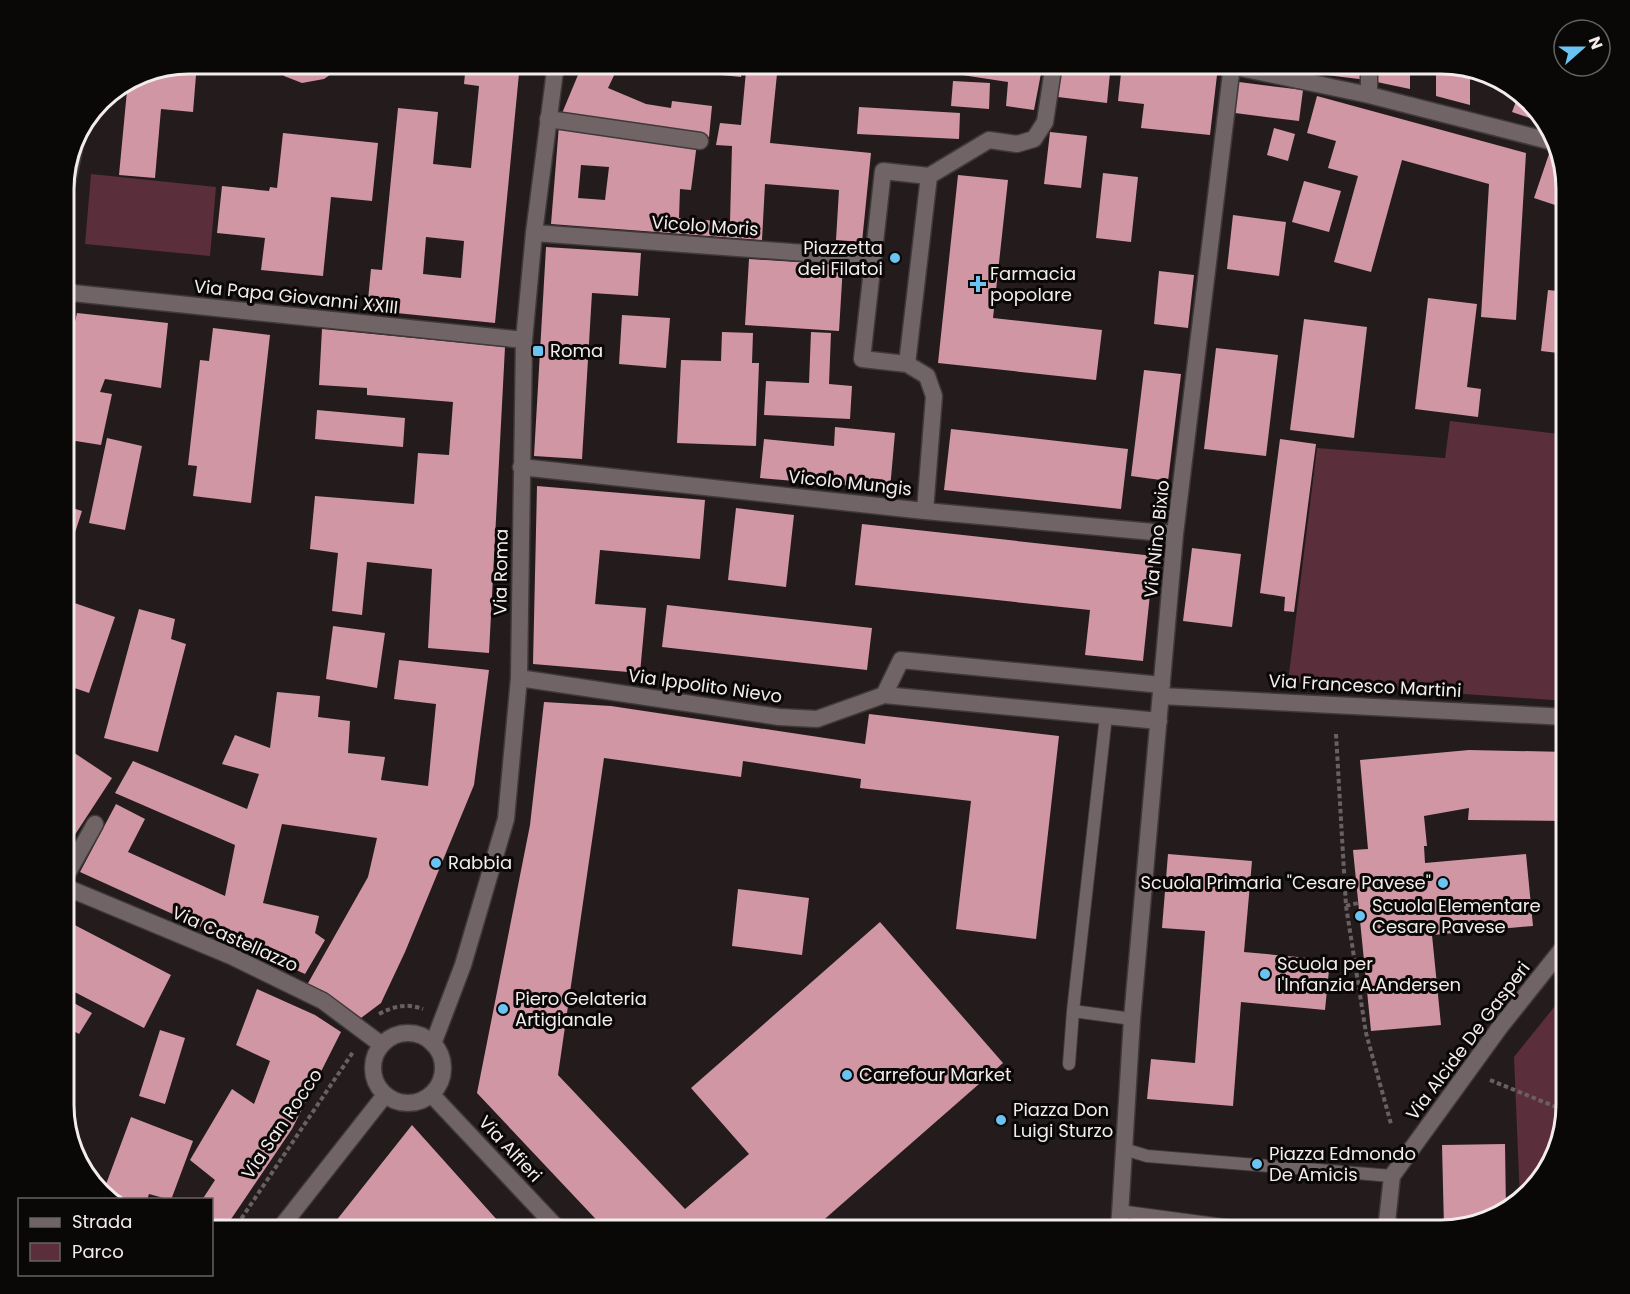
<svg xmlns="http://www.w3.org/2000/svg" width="1630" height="1294" font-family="Poppins,sans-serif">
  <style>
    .green { fill: #5a2e3a }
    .building { fill: #d096a4; fill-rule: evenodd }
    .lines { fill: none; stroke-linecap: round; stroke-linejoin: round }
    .service-casing { stroke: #40393a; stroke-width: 14 }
    .pedestrian-casing { stroke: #40393a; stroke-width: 19 }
    .minor-casing { stroke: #40393a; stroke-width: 19 }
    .tertiary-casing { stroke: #40393a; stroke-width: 19 }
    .path { stroke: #686061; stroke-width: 4; stroke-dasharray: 4.5 3; stroke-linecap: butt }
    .service { stroke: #706467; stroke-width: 12 }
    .pedestrian { stroke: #706467; stroke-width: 16 }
    .minor { stroke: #706467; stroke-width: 16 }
    .tertiary { stroke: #706467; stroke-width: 16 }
    .poi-dot { fill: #6ac3f1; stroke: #0a0707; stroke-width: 2 }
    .labels { text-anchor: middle; stroke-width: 6; stroke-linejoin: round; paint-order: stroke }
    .street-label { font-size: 18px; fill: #f3eced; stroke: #0a0707 }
    .poi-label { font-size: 18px; fill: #f3eced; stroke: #0a0707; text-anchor: start }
    .rim { fill: none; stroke: #f3eced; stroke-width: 3 }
  </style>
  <rect width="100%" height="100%" fill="#241b1d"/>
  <!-- green -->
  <path class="green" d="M91,174L216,187L210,256L85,244Z
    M1450,421L1567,435V701L1288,682L1317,448L1445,458Z
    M1567,991C1567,1061 1582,1153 1520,1201L1514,1057Z"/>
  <!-- building -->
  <path class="building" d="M188,63H197L193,112L161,109L155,178L119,175L128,80L141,72Z
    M276,63H341L337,70L324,79L302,83L284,76Z
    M466,63H520L495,323L367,310L371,269L382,270L398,108L438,112L433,164L471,168L479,86L464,84ZM426,237L464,241L461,278L423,274Z
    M583,63H620L608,88L646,104L671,108L672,101L712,106L709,137L560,118Z
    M673,63H743L741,77L672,70Z
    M963,63H1043L1034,110L1006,106L1008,82L962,75Z
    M1062,63H1111L1107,103L1058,97Z
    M1304,63H1366L1367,80L1302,72Z
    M1372,63H1410V89L1372,81Z
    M1122,64L1217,75L1210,135L1141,128L1144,104L1118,101Z
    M1436,64L1470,73V105L1436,96Z
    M746,71L777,74L770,143L871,153L862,242L836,240L839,190L765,184L762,240L551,224L559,125L697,143L691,190L680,189L679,218L730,222L732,146L716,145L720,123L741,125ZM581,165L609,167L605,200L578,198Z
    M953,81L990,83L989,109L951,106Z
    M1239,82L1303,90L1299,121L1235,113Z
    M1520,91L1524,94L1547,124L1512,112Z
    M1317,96L1526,153L1516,320L1481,317L1489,184L1402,160L1371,272L1334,262L1358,176L1328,168L1336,141L1307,133Z
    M859,107L960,113L959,139L857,134Z
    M1274,128L1295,134L1288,161L1267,155Z
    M1050,132L1087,136L1081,188L1044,184Z
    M283,133L378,143L372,201L331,197L323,276L261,270L265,238L217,233L222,186L269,191L270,187L277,188Z
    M1549,154L1560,158L1567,188V209L1534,198Z
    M1103,173L1138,177L1131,242L1096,238Z
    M958,175L1008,180L993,318L1102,330L1096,380L938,363Z
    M1304,181L1341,191L1329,232L1292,222Z
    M1233,215L1286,222L1279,276L1227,269Z
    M546,247L641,253L638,296L592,293L582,459L534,456Z
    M749,259L843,265L839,331L745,325Z
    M1159,271L1194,275L1188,328L1154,324Z
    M1548,290L1567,292V354L1541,351Z
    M1428,298L1477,304L1467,387L1481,389L1478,417L1415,409Z
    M77,313L168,323L161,388L105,379L100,392L112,394L101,445L63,439V375Z
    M622,315L670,318L666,368L619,364Z
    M1304,319L1367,327L1354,438L1290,430Z
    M213,328L270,335L251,503L193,496L197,466L188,465L200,360L209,361Z
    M322,329L505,347L489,653L428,648L432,569L367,562L362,615L332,611L338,553L310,549L315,496L414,504L418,453L449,455L453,402L367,395V388L319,385Z
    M722,332L753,333L752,363H759L756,446L677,443L681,360L721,361Z
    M811,332L831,333L829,384L852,386L850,419L764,415L766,381L809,383Z
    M1216,348L1278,355L1266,456L1204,449Z
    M1565,366H1567V425H1560Z
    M1144,370L1181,374L1168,481L1131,476Z
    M317,410L405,418L403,447L315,439Z
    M835,427L895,433L890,489L760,478L764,439L834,446Z
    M951,429L1128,449L1121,509L944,490Z
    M107,438L142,446L125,530L89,523Z
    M1280,439L1316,444L1294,612L1284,611L1285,597L1260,593Z
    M537,486L705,500L700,559L600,550L595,604L646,608L640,673L533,664Z
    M63,505L82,511L71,545L63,542Z
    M736,508L794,515L786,587L728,580Z
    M862,524L1154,556L1143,661L1085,655L1090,610L855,585Z
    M1192,548L1241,554L1232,627L1183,621Z
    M63,599L115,617L89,693L63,684Z
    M667,605L872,628L867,670L662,647Z
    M139,609L175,619L171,639L186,644L158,752L104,738Z
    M333,626L385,633L377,688L326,679Z
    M399,660L489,670L474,785L405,952L381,1003L361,1018L307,985L368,877L377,838L282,824L263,903L319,916L315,933L325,940L305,974L80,872L116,804L145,819L128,852L225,896L235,845L115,793L133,761L247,809L259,774L222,764L235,735L270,748L277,692L320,696L318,717L350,721L348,753L385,757L381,780L428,786L436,704L394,699Z
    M544,702L611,706L865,744L869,714L1059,736L1036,939L956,929L971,801L860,788L861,779L743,761L741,777L604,758L558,1075L685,1209L749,1154L691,1088L880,922L1003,1063L811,1231H607L477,1093L530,825Z
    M70,750L112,778L63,853V761Z
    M1469,750L1567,752V821L1468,820L1469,808L1424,816L1427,846H1424L1425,863L1526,854L1533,926L1432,935L1441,1025L1371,1031L1353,850L1368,849L1360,760Z
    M1168,854L1252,861L1244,952L1330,960L1325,1010L1241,1002L1233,1106L1147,1099L1151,1059L1195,1063L1205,931L1162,928Z
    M738,889L809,898L802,955L732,946Z
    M63,919L171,975L144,1028L63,986Z
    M257,989L315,1015L341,1032L292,1129L223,1231H212V1200H202L215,1180L190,1160L232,1089L254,1104L270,1061L236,1045Z
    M63,997L92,1013L79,1034L63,1025Z
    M160,1030L185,1038L165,1104L139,1096Z
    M131,1117L193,1141L171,1200L149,1194L147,1200H105L102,1195Z
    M412,1125L507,1231H417L414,1228L411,1231H328Z
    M1505,1144L1506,1211L1497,1218L1457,1227L1444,1228L1442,1145Z"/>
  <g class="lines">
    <!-- service casing -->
    <g class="service-casing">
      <path id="service" d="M1106,716L1073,1011L1132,1019
        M1069,1064L1073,1011
        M1124,1149L1147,1156L1392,1176
        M1119,1211L1268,1231"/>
    </g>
    <!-- pedestrian casing -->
    <g class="pedestrian-casing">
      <path id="pedestrian" d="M548,119L700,141
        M534,233L873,258"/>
    </g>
    <!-- minor casing -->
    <g class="minor-casing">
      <path id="minor" d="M1217,63L1369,95L1557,143
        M1369,95V63
        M929,176L989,140L1017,144L1034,139L1045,122L1054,63
        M63,201L78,130
        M63,292L524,340
        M907,364L929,176
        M521,467L925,511L1175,534
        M925,511L934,396L927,376L907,364L862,359L883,171L929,176
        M519,678L779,717L817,719L884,695L1159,721
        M884,695L901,660L1162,685
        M1161,696L1567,717
        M63,881L95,824
        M433,1044L463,965L506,819L519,678L524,340L534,233L556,63
        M1119,1231L1132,1019L1175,534L1232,65
        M1386,1231L1392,1176L1500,1027L1567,943"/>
    </g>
    <!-- tertiary casing -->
    <g class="tertiary-casing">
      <path id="tertiary" d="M63,886L231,956L323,1001L382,1045
        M373 1068a35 35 0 1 1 70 0a35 35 0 1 1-70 0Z
        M431,1094L560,1231
        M278,1231L385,1095"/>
    </g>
    <!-- path -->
    <path class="path" d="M1336,734L1346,906L1366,1033L1391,1124
      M1346,906L1358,903
      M379,1014C394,1006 407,1003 423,1009
      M1490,1080L1566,1111
      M233,1231L353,1052"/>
    <!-- service -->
    <use href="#service" class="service"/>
    <!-- pedestrian -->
    <use href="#pedestrian" class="pedestrian"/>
    <!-- minor -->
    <use href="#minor" class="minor"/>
    <!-- tertiary -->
    <use href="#tertiary" class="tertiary"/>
  </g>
  <!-- markers -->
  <g class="poi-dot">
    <circle cx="895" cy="258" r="6"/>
    <path d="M975 275h6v6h6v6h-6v6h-6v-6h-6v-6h6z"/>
    <rect x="532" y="345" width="12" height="12" rx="3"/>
    <circle cx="436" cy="863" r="6"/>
    <circle cx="1443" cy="883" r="6"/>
    <circle cx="1360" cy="916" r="6"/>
    <circle cx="1265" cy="974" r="6"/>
    <circle cx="503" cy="1009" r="6"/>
    <circle cx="847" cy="1075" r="6"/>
    <circle cx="1001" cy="1120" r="6"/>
    <circle cx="1257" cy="1164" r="6"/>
  </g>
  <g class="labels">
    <!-- street labels -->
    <g class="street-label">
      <text transform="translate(705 226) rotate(4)" y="6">Vicolo Moris</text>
      <text transform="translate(296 297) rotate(6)" y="6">Via Papa Giovanni XXIII</text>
      <text transform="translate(850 483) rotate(6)" y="6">Vicolo Mungis</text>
      <text transform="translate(1157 539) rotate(-84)" y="6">Via Nino Bixio</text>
      <text transform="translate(501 572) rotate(-89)" y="6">Via Roma</text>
      <text transform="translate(705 686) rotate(8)" y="6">Via Ippolito Nievo</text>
      <text transform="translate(1365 686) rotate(3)" y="6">Via Francesco Martini</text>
      <text transform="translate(235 939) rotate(24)" y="6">Via Castellazzo</text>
      <text transform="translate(1468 1041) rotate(-53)" y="6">Via Alcide De Gasperi</text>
      <text transform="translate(282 1124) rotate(-56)" y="6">Via San Rocco</text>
      <text transform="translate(510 1149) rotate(47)" y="6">Via Alfieri</text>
    </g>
    <!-- poi labels -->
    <g class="poi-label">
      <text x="883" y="254" text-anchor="end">Piazzetta<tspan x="883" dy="21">dei Filatoi</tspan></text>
      <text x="990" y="280">Farmacia<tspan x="990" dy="21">popolare</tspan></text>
      <text x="550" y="357">Roma</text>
      <text x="448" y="869">Rabbia</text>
      <text x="1431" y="889" text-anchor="end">Scuola Primaria "Cesare Pavese"</text>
      <text x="1372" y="912">Scuola Elementare<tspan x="1372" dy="21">Cesare Pavese</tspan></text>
      <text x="1277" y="970">Scuola per<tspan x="1277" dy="21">l'Infanzia A.Andersen</tspan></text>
      <text x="515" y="1005">Piero Gelateria<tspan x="515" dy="21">Artigianale</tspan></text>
      <text x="859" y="1081">Carrefour Market</text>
      <text x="1013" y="1116">Piazza Don<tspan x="1013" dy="21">Luigi Sturzo</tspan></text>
      <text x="1269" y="1160">Piazza Edmondo<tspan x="1269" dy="21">De Amicis</tspan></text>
    </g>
  </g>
  <!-- crop -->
  <path d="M0 0H1630V1294H0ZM189 74H1441A115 115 0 0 1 1556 189V1105A115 115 0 0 1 1441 1220H189A115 115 0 0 1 74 1105V189A115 115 0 0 1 189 74Z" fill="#0a0707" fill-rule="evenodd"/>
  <path class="rim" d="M189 74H1441A115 115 0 0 1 1556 189V1105A115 115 0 0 1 1441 1220H189A115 115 0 0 1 74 1105V189A115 115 0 0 1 189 74Z"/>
  <!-- legend -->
  <rect x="18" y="1198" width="195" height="78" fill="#0a0707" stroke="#676363" stroke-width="1.5"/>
  <rect x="30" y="1218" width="30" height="9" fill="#706467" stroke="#676363" stroke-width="1.5"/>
  <text x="72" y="1228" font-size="18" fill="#f3eced">Strada</text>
  <rect x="30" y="1243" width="30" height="18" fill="#5a2e3a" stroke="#676363" stroke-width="1.5"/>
  <text x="72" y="1258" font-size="18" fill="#f3eced">Parco</text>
  <!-- north arrow -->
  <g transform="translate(1582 48) rotate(69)"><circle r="28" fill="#0a0707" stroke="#676363" stroke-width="1.5"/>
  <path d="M0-4.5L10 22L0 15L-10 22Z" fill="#6ac3f1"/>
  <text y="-9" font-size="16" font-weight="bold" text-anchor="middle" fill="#f3eced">N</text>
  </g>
</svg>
